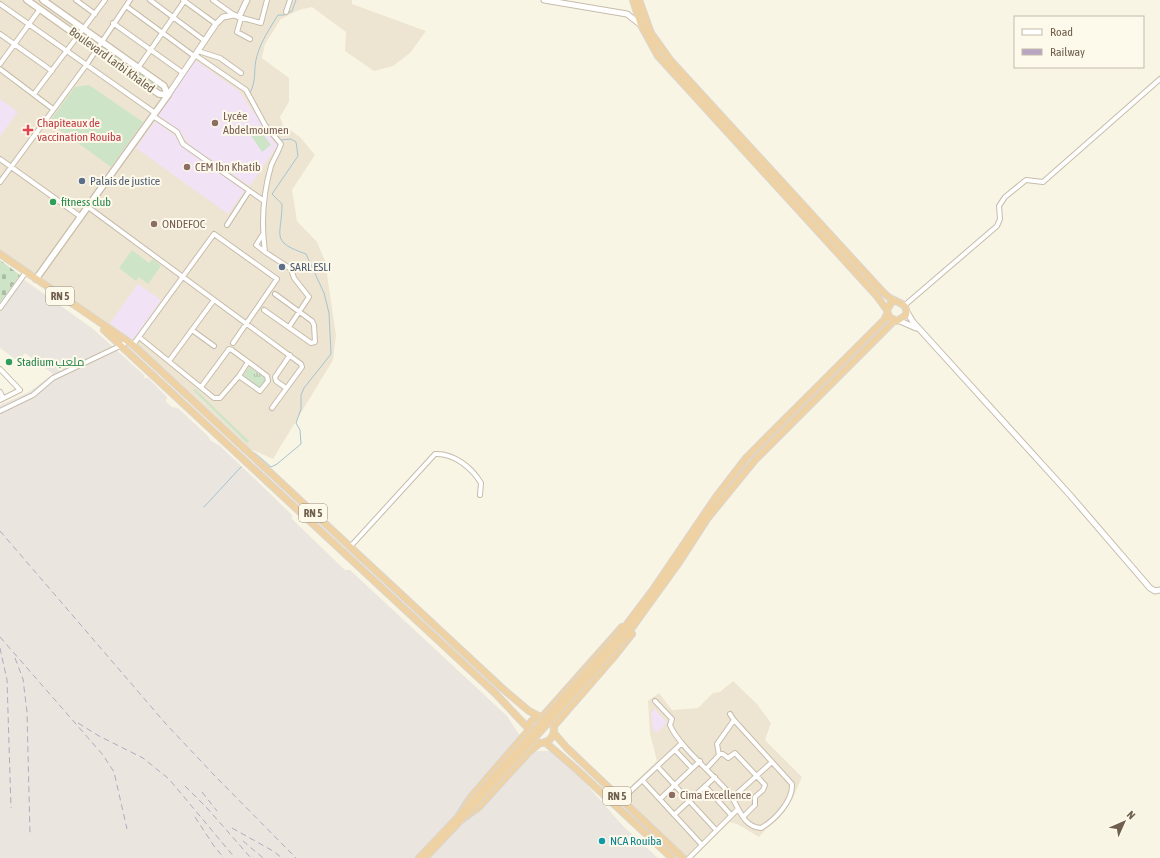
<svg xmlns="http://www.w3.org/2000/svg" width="1160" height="858" font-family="'Asap Condensed',Cairo,sans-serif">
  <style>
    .residential { fill: #ede5d2 }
    .industrial { fill: #eae6df }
    .education { fill: #f2e2f6 }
    .grass { fill: url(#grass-tufts) }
    .cemetery { fill: url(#cemetery-stones) }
    .pitch { fill: #cde5c6 }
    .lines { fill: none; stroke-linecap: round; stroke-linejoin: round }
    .stream { stroke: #a4c3d1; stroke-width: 1 }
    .minor-casing { stroke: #c7bcab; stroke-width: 6 }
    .tertiary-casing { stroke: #c7bcab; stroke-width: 7 }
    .secondary-casing { stroke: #c9bda9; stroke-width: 8 }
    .trunk-casing { stroke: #dad5d1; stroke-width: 8 }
    .minor { stroke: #fff; stroke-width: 4 }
    .tertiary { stroke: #fff; stroke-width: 5 }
    .secondary { stroke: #fff; stroke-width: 5.5 }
    .trunk { stroke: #efd2a4; stroke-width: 6 }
    .rail { stroke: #b9a5c1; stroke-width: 1; stroke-dasharray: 6 4; stroke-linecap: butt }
    .trunk-bridge-casing { stroke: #dad5d1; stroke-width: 8; stroke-linecap: butt }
    .trunk-bridge { stroke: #efd2a4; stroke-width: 6 }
    .education-dot { fill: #8d6e63; stroke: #fdf9eb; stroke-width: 1.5 }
    .health-dot { fill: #e0444e; stroke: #fdf9eb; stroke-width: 1.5 }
    .service-dot { fill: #5c6f8a; stroke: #fdf9eb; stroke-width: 1.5 }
    .leisure-dot { fill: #2e9e5b; stroke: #fdf9eb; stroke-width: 1.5 }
    .culture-dot { fill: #0f9aa8; stroke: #fdf9eb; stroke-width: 1.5 }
    .labels { text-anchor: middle; stroke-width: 4; stroke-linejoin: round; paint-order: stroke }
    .shield { fill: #fdf9eb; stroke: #9a8d7c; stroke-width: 1 }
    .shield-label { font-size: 11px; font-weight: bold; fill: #6f5f4d }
    .street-label { font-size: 12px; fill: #6f5f4d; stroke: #fdf9eb }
    .education-label { font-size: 12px; fill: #785e54; stroke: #fdf9eb; text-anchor: start }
    .health-label { font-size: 12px; fill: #be3a42; stroke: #fdf9eb; text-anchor: start }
    .service-label { font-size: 12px; fill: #4e5e75; stroke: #fdf9eb; text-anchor: start }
    .leisure-label { font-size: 12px; fill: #27864d; stroke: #fdf9eb; text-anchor: start }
    .culture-label { font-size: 12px; fill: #0d838f; stroke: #fdf9eb; text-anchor: start }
  </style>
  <defs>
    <pattern id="grass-tufts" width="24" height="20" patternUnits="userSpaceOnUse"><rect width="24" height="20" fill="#cde5c6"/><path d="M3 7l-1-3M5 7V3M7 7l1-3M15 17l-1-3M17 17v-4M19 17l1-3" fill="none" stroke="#abbda3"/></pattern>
    <pattern id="cemetery-stones" width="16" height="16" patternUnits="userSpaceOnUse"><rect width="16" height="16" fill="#cde5c6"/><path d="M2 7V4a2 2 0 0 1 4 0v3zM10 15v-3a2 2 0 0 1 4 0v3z" fill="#abbda3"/></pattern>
  </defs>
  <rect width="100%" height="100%" fill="#f9f5e5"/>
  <!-- residential -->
  <path class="residential" d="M0,0H352V4L426,31L410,53L393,66L374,71L345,51L346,32L312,7L299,10L281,19L265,44L262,58L289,78V102L280,117L283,125L300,137L315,155L292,190L297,221L317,242L325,261L336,335L333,360L273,459L246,447L139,347L0,252Z
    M733,681L757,704L771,723L765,740L802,777L792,800L759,837L737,824L730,822L692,858H685L620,796L657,761L650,734L648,701L659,693L672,710L698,708L713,693L720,692Z"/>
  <!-- industrial -->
  <path class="industrial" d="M23,279L92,328L113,347L144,375V378H148L167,397L166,402L172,407L178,408L209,437L210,440L220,446L256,480L292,515V519L345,570H350L507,716L520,736L519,740L528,754L538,751H550L573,769L623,826L658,858H0V405L29,392L53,374L25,353L18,361L0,348V312Z"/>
  <!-- education -->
  <path class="education" d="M195,60L239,91L277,146L250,186L189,145L180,131L158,115Z
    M0,99L18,112L0,136Z
    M155,121L174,135L183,147L245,190L228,214L136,148Z
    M138,284L161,300L133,340L110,323Z
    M655,709L667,723L656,733L653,729L651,713Z"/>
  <!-- grass -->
  <path class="grass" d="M103,45L159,86L160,88H157L101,48Z
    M249,367L266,379L260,388L243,376Z
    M195,389L249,441L247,443L193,390Z"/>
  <!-- cemetery -->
  <path class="cemetery" d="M0,260L20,275L0,303Z"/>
  <!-- pitch -->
  <path class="pitch" d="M89,85L143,122L111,167L49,122L75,87Z
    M259,128L271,145L262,152L250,134Z
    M132,250L149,263L153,259L161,266L148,284L139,277L136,281L119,268Z"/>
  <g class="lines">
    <!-- stream -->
    <path class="stream" d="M260,111L250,93C257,79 253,69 257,56C261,41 270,28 278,15H284L292,11L296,0
      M255,453L271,467L277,464L301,444L300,430L296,423L301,409V395L304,388L331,354L329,313L324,293L306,254C269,241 282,236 282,204L272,194L298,156L296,142L291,139L280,140
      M204,507L241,467"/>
    <!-- minor casing -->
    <g class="minor-casing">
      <path id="minor" d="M76,0L95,14
        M150,0L205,41
        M183,0L216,24
        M213,0L234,15
        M0,4L155,113
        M126,6L194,56
        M286,12L290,0
        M239,17L261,23L267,0
        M241,18L237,32L250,39
        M113,23L183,73
        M0,34L52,71
        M198,51L220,58L241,73
        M195,55L246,90L265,125L281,144C279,151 274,158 271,166C263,194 261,223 265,252L291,269L294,278L309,297L289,327
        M0,64L40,9
        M138,68L185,0
        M0,69L53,109
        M34,94L105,0
        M153,116L177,132L183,144L264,201
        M0,159L81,217
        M0,182L87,64L130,0
        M88,207L301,364L302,367L272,408
        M227,225L249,191
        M263,234L256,245L265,252
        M905,305L997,226L1000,219L999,206L1005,197L1026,180L1043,182L1160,79
        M0,308L26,272
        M264,310L311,343L315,342L314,325L312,321L275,294
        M192,330L214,346
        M139,337L214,398H220L239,376
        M133,345L214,234L277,279L233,343
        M169,361L214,300
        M0,369L20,390L0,400
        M201,387L229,349L232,350L267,376L268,381L260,391L239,376L248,362
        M286,388L276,381L275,377L290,355
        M0,392L3,398
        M0,411L33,395L53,378L122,345L127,341
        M350,547L435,454C454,453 472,468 481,483L480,495
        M655,701L672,719L670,725C678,745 713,774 729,793C739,806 742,827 761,828C775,820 793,801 792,784L734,720
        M675,750L692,768
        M719,754H723L728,758L735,753L765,785L763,790L755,797V805L743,817
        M658,767L716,830
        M707,768L719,755L717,744L734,720L730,714
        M643,781L702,845
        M705,786L731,815
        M732,798L772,762
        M660,799L700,761
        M621,800L682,743
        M674,815L715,777
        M689,858L738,809"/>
    </g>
    <!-- tertiary casing -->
    <g class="tertiary-casing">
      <path id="tertiary" d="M544,0L627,14L641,25
        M168,95L216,24L223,17L234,15L239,17L247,0
        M907,312L913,322L1070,495L1150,588L1155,591L1160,590
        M900,321L916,328"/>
    </g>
    <!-- secondary casing -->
    <g class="secondary-casing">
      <path id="secondary" d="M27,0L159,94L168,95
        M43,0L164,86L168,95
        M36,279L168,95"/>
    </g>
    <!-- trunk casing -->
    <g class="trunk-casing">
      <path id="trunk" d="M633,0L641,25L658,56L876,295L887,310
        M639,0L651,33L671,61L881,290C885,294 888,298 894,300C901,304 908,304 906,315L897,321L889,317L887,310L891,303L895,301
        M0,254L133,345L503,689L529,711L539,716
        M104,330L495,693L527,727
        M621,632L652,591L716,497L746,458L884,320L887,314
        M626,636L678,564L707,519L755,460L894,321
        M543,716L622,627
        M528 730a13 13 0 1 1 26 0a13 13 0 1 1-26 0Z
        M554,726L613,658L632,634
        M554,733L567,748L683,858
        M545,742L575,768L672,858
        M419,858L458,817L470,798L527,732
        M425,858L461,820L479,807L529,752L540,743"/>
    </g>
    <!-- minor -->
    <use href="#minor" class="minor"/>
    <!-- tertiary -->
    <use href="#tertiary" class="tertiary"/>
    <!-- secondary -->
    <use href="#secondary" class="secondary"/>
    <!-- trunk -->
    <use href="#trunk" class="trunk"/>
    <!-- rail -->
    <path class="rail" d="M0,531L166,724L215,776L296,858
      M0,637L103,755L114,772L127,829
      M0,648L7,680L11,808
      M15,658L23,679L27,712L30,834
      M78,723L99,736L143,758L169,779L235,858
      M185,786L207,808L251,858
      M202,792L217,811
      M195,817L214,846L224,858
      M232,828L273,851L282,858
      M243,841L263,858"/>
    <!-- trunk-bridge casing -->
    <g class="trunk-bridge-casing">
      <path id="trunk-bridge" d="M458,817L621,632
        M461,820L626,636"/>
    </g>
    <!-- trunk-bridge -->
    <use href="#trunk-bridge" class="trunk-bridge"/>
  </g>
  <!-- markers -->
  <g class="education-dot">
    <circle cx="215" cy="123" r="4"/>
    <circle cx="187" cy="167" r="4"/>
    <circle cx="154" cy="224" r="4"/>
    <circle cx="672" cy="795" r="4"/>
  </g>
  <path class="health-dot" d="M26 124h4v4h4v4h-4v4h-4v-4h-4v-4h4z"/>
  <g class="service-dot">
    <circle cx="82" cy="181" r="4"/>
    <circle cx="282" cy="267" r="4"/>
  </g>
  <g class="leisure-dot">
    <circle cx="53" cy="202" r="4"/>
    <circle cx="9" cy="362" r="4"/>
  </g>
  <circle class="culture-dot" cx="602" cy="841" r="4"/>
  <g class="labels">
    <!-- shield labels -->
    <g class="shield">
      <rect x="46" y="287" width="28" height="18" rx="3"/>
      <rect x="299" y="504" width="28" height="18" rx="3"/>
      <rect x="603" y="787" width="28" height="18" rx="3"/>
    </g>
    <g class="shield-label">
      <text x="60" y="300">RN 5</text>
      <text x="313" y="517">RN 5</text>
      <text x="617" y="800">RN 5</text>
    </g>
    <!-- street labels -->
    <g class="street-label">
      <text transform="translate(112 60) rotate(36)" y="4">Boulevard Larbi Khaled</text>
    </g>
    <!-- education labels -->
    <g class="education-label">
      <text x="223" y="120">Lycée<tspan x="223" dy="14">Abdelmoumen</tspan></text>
      <text x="195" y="171">CEM Ibn Khatib</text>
      <text x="162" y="228">ONDEFOC</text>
      <text x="680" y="799">Cima Excellence</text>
    </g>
    <!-- health labels -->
    <g class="health-label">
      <text x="37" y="127">Chapiteaux de<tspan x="37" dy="14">vaccination Rouiba</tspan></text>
    </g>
    <!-- service labels -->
    <g class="service-label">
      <text x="90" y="185">Palais de justice</text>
      <text x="290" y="271">SARL ESLI</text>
    </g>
    <!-- leisure labels -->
    <g class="leisure-label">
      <text x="61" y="206">fitness club</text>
      <text x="17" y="366">Stadium ملعب</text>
    </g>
    <!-- culture labels -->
    <g class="culture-label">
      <text x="610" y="845">NCA Rouiba</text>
    </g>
  </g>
  <!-- legend -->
  <rect x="1014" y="16" width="130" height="52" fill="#fdf9eb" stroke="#c4bbac"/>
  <rect x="1022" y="29" width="20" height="6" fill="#ffffff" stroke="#c4bbac"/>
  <text x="1050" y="36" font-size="12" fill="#6f5f4d">Road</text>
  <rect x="1022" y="49" width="20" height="6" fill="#b9a5c1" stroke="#c4bbac"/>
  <text x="1050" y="56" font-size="12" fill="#6f5f4d">Railway</text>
  <!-- north arrow -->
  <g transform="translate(1124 822) rotate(45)" stroke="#fdf9eb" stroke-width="3" paint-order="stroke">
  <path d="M0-3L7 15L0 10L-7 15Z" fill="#6f5f4d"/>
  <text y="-6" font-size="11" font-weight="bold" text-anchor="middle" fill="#6f5f4d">N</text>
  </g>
</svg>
